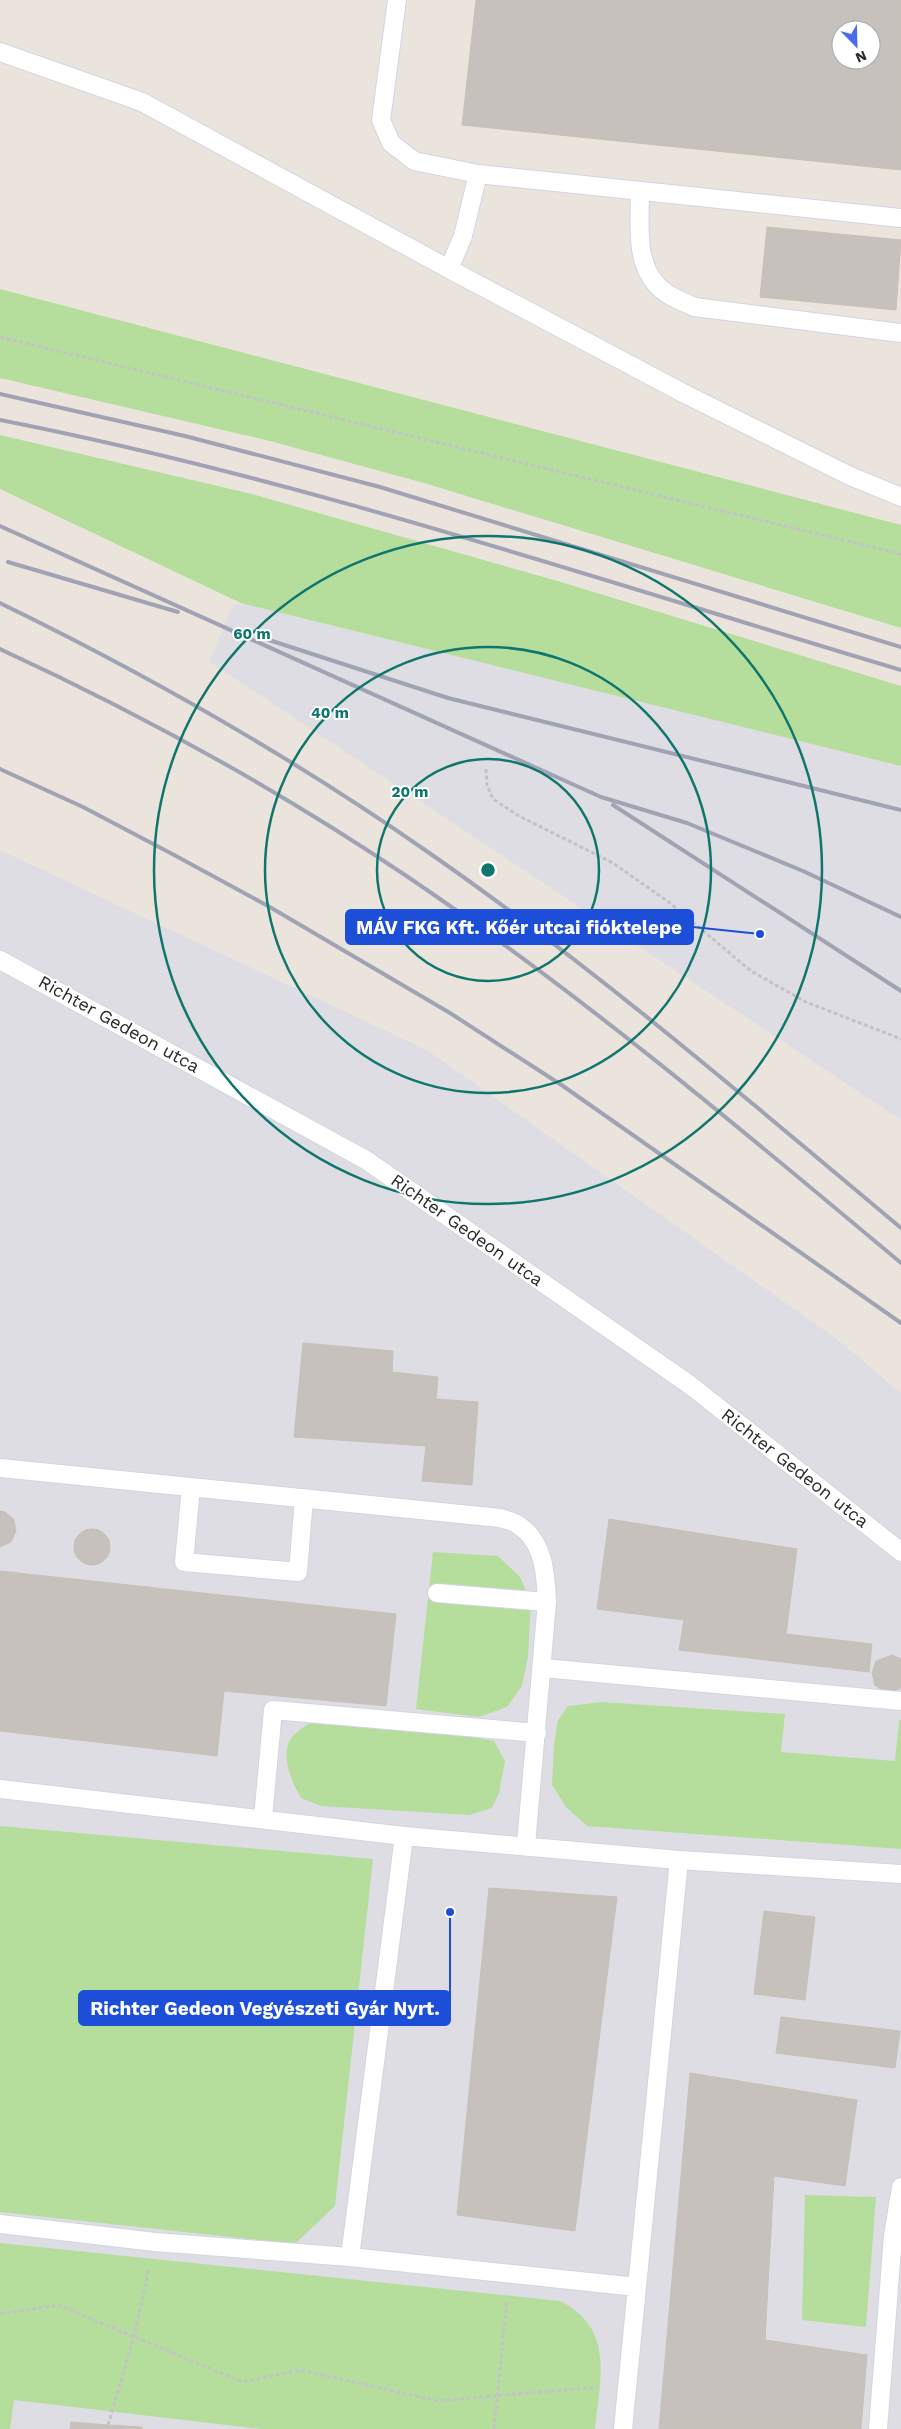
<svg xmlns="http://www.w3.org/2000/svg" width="901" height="2429" font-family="'Work Sans',sans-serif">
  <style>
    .industrial { fill: #dedde4 }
    .green { fill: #b5de9d }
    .building { fill: #c6c1bc; stroke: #c6c0b6; fill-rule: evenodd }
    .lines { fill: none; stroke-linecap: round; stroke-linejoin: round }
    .lane-casing { stroke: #d2d5e1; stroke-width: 20 }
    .path { stroke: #c3c3c3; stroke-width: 3; stroke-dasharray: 4 2.5; stroke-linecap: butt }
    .lane { stroke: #fff; stroke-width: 18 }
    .rail { stroke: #a0a3b3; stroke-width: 4 }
    .ring { fill: none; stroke: #0f766e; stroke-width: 2.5 }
    .labels { text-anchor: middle; stroke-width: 4; stroke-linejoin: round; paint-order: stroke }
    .street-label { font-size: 18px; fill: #2a2a2a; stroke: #fff }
    .centre { fill: #0f766e; stroke: #fff; stroke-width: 2.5 }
    .ring-label { font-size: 15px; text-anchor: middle; font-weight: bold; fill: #0f766e; stroke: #fff; stroke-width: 4; stroke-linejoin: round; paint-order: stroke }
    .leader { fill: none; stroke: #1d4ed8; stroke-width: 2 }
    .callout-dot { fill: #1d4ed8; stroke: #fff; stroke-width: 2 }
    .callout { fill: #1d4ed8; stroke: #1d4ed8; stroke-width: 2 }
    .callout-label { font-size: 19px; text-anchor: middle; font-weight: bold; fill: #fff }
  </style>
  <rect width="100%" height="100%" fill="#ebe4dc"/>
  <!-- industrial -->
  <path class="industrial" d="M241,603L901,766V1120L210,662L232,607Z
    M0,850L427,1050L838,1340L901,1393V2429H0Z"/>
  <!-- green -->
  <path class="green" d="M0,289L901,525V628L424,483L270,441L0,378Z
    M0,435L252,494L561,582L901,686V766L241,603L0,489Z
    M433,1552L498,1556L520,1577L531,1602L528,1656L522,1686L507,1707L479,1717L416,1709Z
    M601,1702L785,1714L781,1752L895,1761L899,1720H901V1849L587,1826L566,1807L552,1785L554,1744L558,1720L568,1706Z
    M311,1722L468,1736L494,1741L505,1761L499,1793L492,1808L469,1815L321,1806L301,1798C292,1782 279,1754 292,1737C297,1731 305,1726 311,1722Z
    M0,1826L373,1859L335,2206L295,2244L0,2212Z
    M805,2195L876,2197L866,2327L802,2320Z
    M0,2243L560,2301C615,2328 600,2379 595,2429H261L14,2400L10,2429H0Z"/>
  <!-- building -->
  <path class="building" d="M476,0H901V170L462,125ZM841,30H871V60H841Z
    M767,227L901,240L896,310L760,297Z
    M303,1343L393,1351L392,1372L438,1377L436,1399L478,1402L472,1485L422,1481L426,1446L294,1437Z
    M0,1511L5,1512L14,1520L16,1531L11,1542L0,1547Z
    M609,1519L797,1549L786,1634L872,1644L869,1672L679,1650L684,1620L597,1609Z
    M74 1547a18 18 0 1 1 36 0a18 18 0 1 1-36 0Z
    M0,1571L396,1614L386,1706L224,1691L217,1756L0,1731Z
    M892,1655L901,1659V1688L892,1692H885L875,1685L872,1673L876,1661Z
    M489,1888L617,1897L575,2231L457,2215Z
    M764,1911L815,1917L805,2000L754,1994Z
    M781,2017L900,2031L895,2068L776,2053Z
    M690,2073L857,2100L845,2186L774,2176L765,2340L867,2355L861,2429H659Z
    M71,2422L108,2425L142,2427V2429H70Z"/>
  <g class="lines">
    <!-- lane casing -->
    <g class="lane-casing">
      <path id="lane" d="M397,0L381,120L391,143L414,161L478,174L901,218
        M0,52L142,102L449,269L685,394L850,476L901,497
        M640,191C640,226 633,270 666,293C674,299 685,302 694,307L901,333
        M449,269L463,236L478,174
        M0,960L366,1160L690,1385L901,1552
        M0,1468L500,1518C506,1520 513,1521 518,1525C544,1541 546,1575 547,1602L526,1845
        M191,1487L184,1562L298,1572L304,1498
        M437,1593L547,1602
        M543,1668L901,1701
        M0,1789L404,1836L679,1860L901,1874
        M263,1818L273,1710L537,1733
        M0,2224L155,2242L350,2257L637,2287
        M350,2257L404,1836
        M623,2429L679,1860
        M878,2429L893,2236L901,2187"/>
    </g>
    <!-- path -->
    <path class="path" d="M0,337L901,554
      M486,769L487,785L493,799L519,816L613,863L670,903L751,971L806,1002L901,1039
      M0,2314L58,2305L242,2382L300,2370L438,2401L598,2387
      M108,2425L134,2336L149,2269
      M494,2429L507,2300"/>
    <!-- lane -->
    <use href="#lane" class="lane"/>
    <!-- rail -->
    <path class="rail" d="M0,394L185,436L380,487L901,647
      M0,420C306,480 602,581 901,670
      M0,526L601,797L687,823L803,871L901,917
      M8,562L178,612
      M0,603C148,675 290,756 425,850C591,965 746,1098 901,1228
      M269,640L448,698L901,810
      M0,649C141,714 279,790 408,877C581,994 741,1129 901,1263
      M0,769L83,807L176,856L268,906L450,1013L563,1086L901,1323
      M613,805L901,991"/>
  </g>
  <!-- distance rings -->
  <g class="ring">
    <circle cx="488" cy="870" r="111"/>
    <circle cx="488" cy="870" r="223"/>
    <circle cx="488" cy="870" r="334"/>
  </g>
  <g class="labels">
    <!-- street labels -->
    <g class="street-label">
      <text transform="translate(119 1024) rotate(29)" y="6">Richter Gedeon utca</text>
      <text transform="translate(467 1230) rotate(35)" y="6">Richter Gedeon utca</text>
      <text transform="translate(795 1468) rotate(38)" y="6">Richter Gedeon utca</text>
    </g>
  </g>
  <circle cx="488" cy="870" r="8" class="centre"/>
  <g class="ring-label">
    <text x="252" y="639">60 m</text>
    <text x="330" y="718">40 m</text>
    <text x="410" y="797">20 m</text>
  </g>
  <!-- callouts -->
  <path class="leader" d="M760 934L693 927M450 1912L450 2008"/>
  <g class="callout-dot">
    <circle cx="760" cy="934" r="5"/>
    <circle cx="450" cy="1912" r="5"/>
  </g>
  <g class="callout">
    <rect x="346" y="910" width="347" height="34" rx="5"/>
    <rect x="79" y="1991" width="371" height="34" rx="5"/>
  </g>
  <g class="callout-label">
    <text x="519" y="934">MÁV FKG Kft. Kőér utcai fióktelepe</text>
    <text x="265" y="2015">Richter Gedeon Vegyészeti Gyár Nyrt.</text>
  </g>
  <!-- north arrow -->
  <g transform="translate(856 45) rotate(157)"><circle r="24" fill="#ffffff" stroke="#aaaaaa"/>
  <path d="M0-4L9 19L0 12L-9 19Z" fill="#476ced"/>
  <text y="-8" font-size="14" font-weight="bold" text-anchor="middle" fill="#2a2a2a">N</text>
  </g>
</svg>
